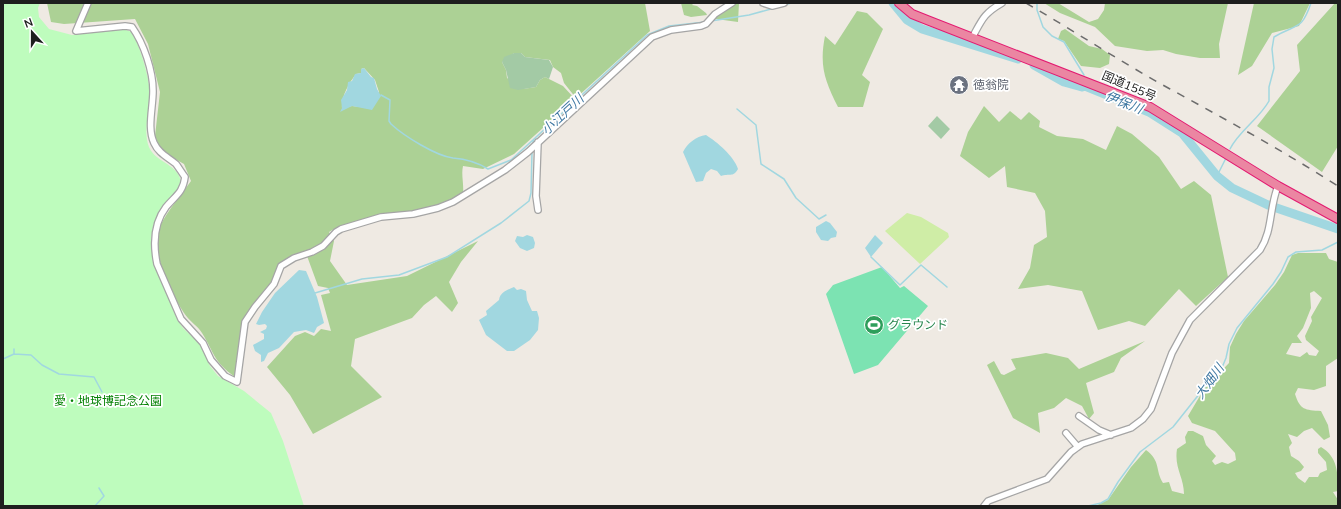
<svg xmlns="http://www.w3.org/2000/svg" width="1341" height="509" font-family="Mulish,'Noto Sans JP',sans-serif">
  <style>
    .grass { fill: #cfeda6 }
    .forest { fill: #acd195; fill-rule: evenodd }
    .cemetery { fill: #a3caa5 }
    .park { fill: #befcbd }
    .pitch { fill: #7ce3b2 }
    .water { fill: #a1d7e0 }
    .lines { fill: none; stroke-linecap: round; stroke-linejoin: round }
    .stream { stroke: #a1d7e0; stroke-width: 1.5 }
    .river { stroke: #a1d7e0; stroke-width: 9 }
    .minor-casing { stroke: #a5a5a5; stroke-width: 8 }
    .highway-casing { stroke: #e31a71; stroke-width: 10 }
    .minor { stroke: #fff; stroke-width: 5.5 }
    .highway { stroke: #eb86a2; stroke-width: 8 }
    .rail { stroke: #6c6c6c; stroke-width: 1.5; stroke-dasharray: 8 8; stroke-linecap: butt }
    .labels { text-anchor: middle; stroke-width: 3.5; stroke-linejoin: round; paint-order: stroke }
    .worship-label { font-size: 12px; fill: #5b616d; stroke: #fff; text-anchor: start }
    .street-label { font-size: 12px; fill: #1e1e1e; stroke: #fff }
    .leisure-label { font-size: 12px; fill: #27864d; stroke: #fff; text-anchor: start }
    .park-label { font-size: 12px; fill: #068205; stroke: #fff }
    .water-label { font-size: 13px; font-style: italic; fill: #4079a3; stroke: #fff }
  </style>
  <rect width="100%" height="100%" fill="#efeae3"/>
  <!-- grass -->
  <path class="grass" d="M907,213L921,217L948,233L949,237L920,264L885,231Z"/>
  <!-- forest -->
  <path class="forest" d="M47,3H645L650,31L576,98L564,83L561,73L553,67L550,60L525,57L521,53H514L502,62L506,70L507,78L523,89L536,87L540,80L545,77L563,86L575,99L514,154L483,169L463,166C461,175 464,184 463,193L438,206L334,229L329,232L334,241L330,261L347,285L407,276L478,241L461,262L449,282L458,303L452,312L436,296L424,305L412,318L355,339L351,366L382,397L313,434L290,395L267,367L295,336L305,332L314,336L321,329L331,331L321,295L330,293L328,288L318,286L307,256L280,265L269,286L242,321L235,377C213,361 215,354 202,333C198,326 189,321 184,313C170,291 148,249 161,224C169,209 181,195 191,181L184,164L161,151L155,136L160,92L148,44L135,19L64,24L51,22ZM364,68L375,80L379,92L361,107L352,106L342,108C341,97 349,83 356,74L361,73V69Z
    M681,3H694L692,5L697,6L706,13L707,15L691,17L684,15Z
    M725,3H739L738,22L716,19V16L727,9Z
    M1044,3H1058L1089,22L1098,19L1104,10L1105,3H1228L1219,44L1220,58H1200L1176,54L1163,50L1147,51L1115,46L1095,27L1060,13Z
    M1254,3H1310L1299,26L1272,33L1252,66L1238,75Z
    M1335,3H1338V146L1322,172L1257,126L1300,71L1297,45Z
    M857,11L867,13L883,29L862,75L870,82L863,107H838C825,81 819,66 825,36L835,45Z
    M1065,29L1089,46L1102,49L1110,55L1109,64L1100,68L1081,66L1064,41L1058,39L1061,31Z
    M984,106L999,122L1010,111L1021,120L1029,112L1040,121L1039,127L1057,136L1083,139L1106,150L1117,126L1132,134L1159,157L1181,189L1194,181L1211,195L1228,277L1196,306L1179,289L1145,326L1129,321L1098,330L1082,291L1048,285L1018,289L1030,268L1034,245L1047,237L1045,211L1035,193L1007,187L1005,166L989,178L960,156L968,132Z
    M1298,253H1326L1329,259L1338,262V358L1326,366V386L1314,390L1298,388L1295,394C1300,410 1305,410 1321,411L1328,425L1330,437L1324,440L1312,428L1304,431L1297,437L1288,434L1292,443L1289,447L1291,456L1299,461L1304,467L1301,471L1295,473L1298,478L1305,483L1309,477H1318L1320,473L1327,470L1326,462L1318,453V449L1321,447C1338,457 1338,474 1338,491L1333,492L1338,500V506H1095L1108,500L1131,467L1146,450C1161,461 1155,470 1163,483L1169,482L1172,491L1184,494C1184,477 1174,468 1177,449L1186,443L1185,437L1188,431H1193L1203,436L1206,445L1216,456L1212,461L1215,465L1222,462L1228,464L1236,460L1235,453L1215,431L1192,423L1188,416L1204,389L1229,363L1230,347L1236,334L1244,321L1275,285L1284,272L1292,255ZM1314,291L1322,298L1311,317L1312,321L1305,336L1306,340L1319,351L1316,356L1309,355L1307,352L1300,357L1286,354L1292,343H1302L1297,336L1303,328L1311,308L1310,293Z
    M1145,341L1121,358L1114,372L1086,383L1094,413L1089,419L1082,406L1066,398L1054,408L1038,413L1040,433L1013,418L987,365L994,361L1001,374L1004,375L1016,369L1011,359L1046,353L1068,358L1079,369Z"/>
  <!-- cemetery -->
  <path class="cemetery" d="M514,53H521L525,57L549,60L553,67L549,79L545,77L540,80L536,87L518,90L510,88L506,70L502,62L504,57Z
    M937,116L950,129L941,139L928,126Z"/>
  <!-- park -->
  <path class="park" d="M3,3H40L38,8L39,17L49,29L72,35L123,29L132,32C140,46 151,82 150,98C149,114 143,131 149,147C156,164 182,164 181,186L158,214L153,226L151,239L156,266L177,319L183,328L201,345L210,366L218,376L244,391L271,413L283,441L304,506H3Z"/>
  <!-- pitch -->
  <path class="pitch" d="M882,267L900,288L904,286L928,306L878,365L854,374L826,294L833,285Z"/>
  <!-- water -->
  <path class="water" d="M364,68L371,77L374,78L377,89L381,96L372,110L352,106L340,112L342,108L341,100L347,90L348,82L352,81L355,74L361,73V69Z
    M706,135C717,142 734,156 738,169C733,178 729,173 721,176L717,171L711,169L706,173L703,181L696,182L683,152C687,144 696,136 706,135Z
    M826,221L830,223L837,232L836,237L831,238L828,241L821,240L816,232V227Z
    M527,235L533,237L535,243L534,248L527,251L520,248L515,241L517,236L523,237Z
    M875,235L883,243L871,257L865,248Z
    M299,270L306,271L317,297L324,323L317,327L314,333L306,330L294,332L279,348L268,353L264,361L261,362V355L255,351L253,345L264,339V334L260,332L266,329L267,326L265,324L259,325L256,324L262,312L275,293Z
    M514,287L517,290L521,289L526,291L527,300L532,311H537L539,318L538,330L530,340L514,351H507L486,335L479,320L487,315L486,311L499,300C500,292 508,290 514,287Z"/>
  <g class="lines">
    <!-- stream -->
    <path class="stream" d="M1037,3V10L1043,27L1052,36L1064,42L1084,75
      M785,5L791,3
      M711,21L749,15L778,7
      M381,95L390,100L389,121L391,124C404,136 436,156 453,158C465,159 477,162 488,169L511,160L533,140
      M737,109L756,125L761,164L784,179L796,198L819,219L826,215
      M532,147L534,139L647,35L669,26L705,22
      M1230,149C1239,131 1259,119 1269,101V87L1274,68L1272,49L1274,37C1297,23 1301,32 1311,3
      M1217,176L1226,158
      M871,257L900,285L921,265L947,287
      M315,293L362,279L399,275L447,257L501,223L529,201L531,193L532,152
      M14,349V354
      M3,359L14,354L31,355L42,365L59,374L94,377L102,392
      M95,506L104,496L99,488
      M1088,506L1101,503L1108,499L1118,482L1140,452L1173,427L1208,383L1221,370L1226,358L1229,344L1237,328L1273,284L1281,272L1288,257L1296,252L1322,250L1338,242"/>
    <!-- river -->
    <path class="river" d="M893,3L907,20L922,29L1018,59
      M1034,65L1064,82L1082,87L1085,86L1149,112L1182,133L1217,176L1232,188L1268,205L1338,229"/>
    <!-- minor casing -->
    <g class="minor-casing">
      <path id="minor" d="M88,3L76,31L125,26L132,27C144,44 153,71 153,91C153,108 147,128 154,143C159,154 168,157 176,164C179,168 182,173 185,177C183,193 175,196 166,207C153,224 153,244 157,264L181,319L203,343L211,360L225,376L237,382L245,322L255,307L274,284L281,266L294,258L312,252L323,246L336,232L341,229L381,217L413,214L438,208L453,202L505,170L528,152L652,37L671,30L701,26L706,24L715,14L732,3
        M763,3L772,6L784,3
        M972,38C982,20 983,14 1002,3
        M538,210L536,196L538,142
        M1079,416L1099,430L1111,435
        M1066,433L1078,447
        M984,506L988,501L1047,479L1071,452L1082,444L1131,428L1143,419L1151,409L1172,353L1190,320L1260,250C1273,230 1269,208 1278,186"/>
    </g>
    <!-- highway casing -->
    <g class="highway-casing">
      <path id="highway" d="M899,3L912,14L927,20L1150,107L1278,186L1338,219"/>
    </g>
    <!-- minor -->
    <use href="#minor" class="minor"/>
    <!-- highway -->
    <use href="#highway" class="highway"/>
    <!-- rail -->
    <path class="rail" d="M1026,3C1074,31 1121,62 1170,89C1227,120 1283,151 1338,186"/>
  </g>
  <!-- icons -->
  <defs>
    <g id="temple-disc" transform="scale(1)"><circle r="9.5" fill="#6b7280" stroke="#fff"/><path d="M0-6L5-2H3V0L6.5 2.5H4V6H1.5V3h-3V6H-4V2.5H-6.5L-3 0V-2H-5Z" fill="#fff"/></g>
    <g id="stadium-disc" transform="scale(1)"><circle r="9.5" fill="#2e9e5b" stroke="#fff"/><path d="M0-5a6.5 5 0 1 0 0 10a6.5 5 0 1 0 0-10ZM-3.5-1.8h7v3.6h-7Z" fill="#fff"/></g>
  </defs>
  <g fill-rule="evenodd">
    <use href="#temple-disc" x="959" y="85"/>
    <use href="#stadium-disc" x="874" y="325"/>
  </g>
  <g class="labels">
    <!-- worship labels -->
    <g class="worship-label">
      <text x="973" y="89">徳翁院</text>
    </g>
    <!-- street labels -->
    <g class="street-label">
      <text transform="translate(1129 86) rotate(23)" y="4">国道155号</text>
    </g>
    <!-- leisure labels -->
    <g class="leisure-label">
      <text x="888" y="329">グラウンド</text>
    </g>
    <!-- park labels -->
    <g class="park-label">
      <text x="108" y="405">愛・地球博記念公園</text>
    </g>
    <!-- water labels -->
    <g class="water-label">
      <text transform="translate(1124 102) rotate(22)" y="5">伊保川</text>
      <text transform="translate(562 114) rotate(-43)" y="5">小江戸川</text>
      <text transform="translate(1209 381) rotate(-54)" y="5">大畑川</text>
    </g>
  </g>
  <!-- border -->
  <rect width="1341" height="509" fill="none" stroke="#1e1e1e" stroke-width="8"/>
  <!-- north arrow -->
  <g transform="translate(32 32) rotate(339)" stroke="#ffffff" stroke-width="3" paint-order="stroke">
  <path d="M0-3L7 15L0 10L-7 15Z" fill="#1e1e1e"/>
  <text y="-6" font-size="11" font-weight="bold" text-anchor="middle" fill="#1e1e1e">N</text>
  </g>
</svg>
